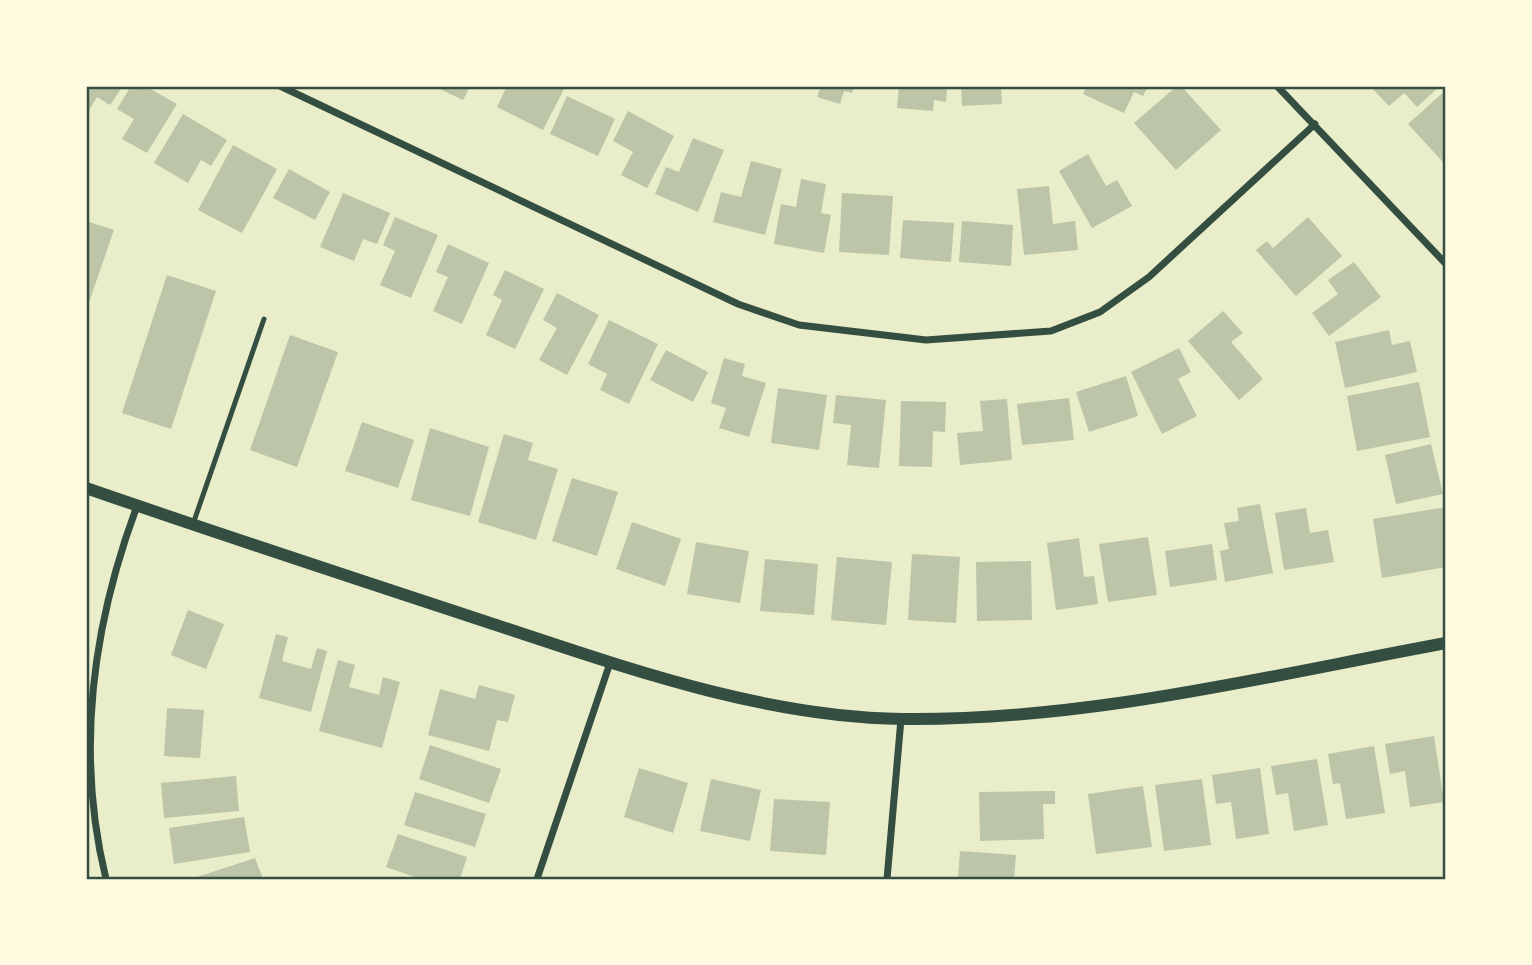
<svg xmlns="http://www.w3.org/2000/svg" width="1532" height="965" font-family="Ubuntu,sans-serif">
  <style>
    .building { fill: #bcc5a7 }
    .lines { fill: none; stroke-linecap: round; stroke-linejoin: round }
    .service { stroke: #344e41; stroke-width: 5 }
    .minor { stroke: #344e41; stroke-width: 7 }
    .tertiary { stroke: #344e41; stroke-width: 12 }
    .neatline { fill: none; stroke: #344e41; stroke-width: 2.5 }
  </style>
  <rect width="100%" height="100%" fill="#e9edc9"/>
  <!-- building -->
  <path class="building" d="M86,86H123L110,105L97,97L86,115Z
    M131,86H145L177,104L147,153L122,139L134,119L117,109Z
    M441,86H470L463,100L440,89Z
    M507,86H563L565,87L543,130L497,107Z
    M821,86H855L852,93L844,91L840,104L817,97Z
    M899,86H947L946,102L934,100L933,111L897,108Z
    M961,86H1001L1002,104L962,106Z
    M1087,86H1148L1143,96L1134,92L1124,113L1083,94Z
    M1177,86H1181L1221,130L1176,170L1134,123Z
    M1370,86H1440L1417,107L1404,93L1389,106Z
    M1446,90V160L1443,162L1408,124Z
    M567,96L615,119L598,156L550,134Z
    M628,111L674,136L647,188L621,175L633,152L613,141Z
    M183,114L227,140L211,166L201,160L188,183L154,163Z
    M693,138L724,150L698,212L655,194L666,167L679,172Z
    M233,145L277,169L242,233L198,210Z
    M1088,154L1106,186L1117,180L1132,206L1092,228L1059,171Z
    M751,161L782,169L765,235L713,222L721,192L741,197Z
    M289,169L330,192L315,220L273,198Z
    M801,179L826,184L821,213L831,215L824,253L774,244L781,204L796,207Z
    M1049,186L1053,224L1075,221L1078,250L1024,255L1017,189Z
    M343,193L390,213L377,244L363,239L354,261L320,247Z
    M842,193L893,196L889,255L839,252Z
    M395,217L438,235L411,298L380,285L395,251L383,245Z
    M1308,217L1342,256L1296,296L1256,250L1267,241L1273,248Z
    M903,220L954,223L951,262L900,258Z
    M86,221L114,230L86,311Z
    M962,221L1013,225L1011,266L959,262Z
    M448,244L489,263L462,324L433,311L448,277L436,272Z
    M1354,262L1381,297L1329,336L1312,313L1338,294L1328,280Z
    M505,270L544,289L515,349L486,335L502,300L493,295Z
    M167,275L216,291L171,429L122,413Z
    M557,293L599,315L567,375L539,360L557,328L543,320Z
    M1223,311L1243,333L1231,342L1263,379L1239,400L1188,341Z
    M609,320L658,344L629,404L600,390L607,374L588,364Z
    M1389,330L1392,345L1410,341L1417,372L1345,388L1335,342Z
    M290,335L338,352L297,467L250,450Z
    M1179,348L1191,372L1178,379L1197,416L1162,434L1131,372Z
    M666,350L708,372L693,402L650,380Z
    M724,358L745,364L742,376L766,383L749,437L719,428L726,408L711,403Z
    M1126,376L1138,416L1089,432L1076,392Z
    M1419,382L1430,437L1357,451L1347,396Z
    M778,388L827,395L819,450L771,443Z
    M836,395L886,400L879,468L847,465L851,425L833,423Z
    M1069,398L1074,440L1022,445L1017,404Z
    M1007,399L1012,460L960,465L957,433L983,431L980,401Z
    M901,401L946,402L945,432L933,431L932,467L899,466Z
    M362,422L414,440L398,488L345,471Z
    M430,428L489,447L470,516L411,500Z
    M504,434L533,443L528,460L558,469L536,540L478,522Z
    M1431,444L1443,494L1396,504L1385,455Z
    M572,478L618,492L597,556L552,541Z
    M1260,504L1273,573L1225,582L1220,551L1229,549L1224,523L1239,521L1237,508Z
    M1446,507V567L1382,578L1373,519Z
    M1306,508L1310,533L1328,530L1334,562L1284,570L1275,513Z
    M632,522L681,539L665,586L616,569Z
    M1148,537L1157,595L1108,602L1099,544Z
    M1079,538L1084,577L1094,576L1098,604L1056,610L1047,543Z
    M696,542L749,551L740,603L687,594Z
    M1212,544L1217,580L1170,587L1165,551Z
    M912,554L960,557L956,623L908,620Z
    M837,557L892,562L886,625L831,620Z
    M765,559L818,564L814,615L760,611Z
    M1031,561L1032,620L977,621L976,562Z
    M188,610L224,624L206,669L171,655Z
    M276,634L288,637L282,661L311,669L317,648L327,651L311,712L259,698Z
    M338,660L355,665L349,687L379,695L383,677L400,682L382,748L319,731Z
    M479,685L515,695L508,722L497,720L489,751L428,735L440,689L475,699Z
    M167,708L204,710L200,758L164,756Z
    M1434,736L1444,802L1410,807L1405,771L1390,774L1385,744Z
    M430,745L501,769L489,803L419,779Z
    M1374,746L1385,813L1346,819L1340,783L1333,784L1328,754Z
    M1317,759L1328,825L1294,831L1288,793L1276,795L1271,766Z
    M639,768L688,783L673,833L624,817Z
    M1260,768L1269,834L1236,839L1231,802L1216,804L1212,775Z
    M236,776L239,811L164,818L161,783Z
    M711,779L761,790L750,841L700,831Z
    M1202,779L1211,845L1164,851L1155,785Z
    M1143,786L1152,847L1096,854L1088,794Z
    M1055,791V804H1043L1044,839L980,841L979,792Z
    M415,792L486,814L475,847L404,825Z
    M774,799L830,802L826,855L770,851Z
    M244,817L250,852L174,864L169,828Z
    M398,834L467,857L460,879H421L386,867Z
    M960,851L1016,855L1014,879H958Z
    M255,858L263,879H191Z"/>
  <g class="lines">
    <!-- service -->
    <path class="service" d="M193,524L264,319"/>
    <!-- minor -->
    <path class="minor" d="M280,86L738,304L799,325L926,340L1051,331L1100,312L1149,277L1315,124
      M1277,86L1446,264
      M106,879C75,752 92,627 137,506
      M537,879L610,663
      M887,879L901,719"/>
    <!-- tertiary -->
    <path class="tertiary" d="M86,488C219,534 353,578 487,622C621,666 760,717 903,719C1087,721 1267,676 1446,643"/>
  </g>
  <!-- border -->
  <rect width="1532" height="965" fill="none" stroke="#fefae0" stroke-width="175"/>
  <rect x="88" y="88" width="1356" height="790" class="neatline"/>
</svg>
